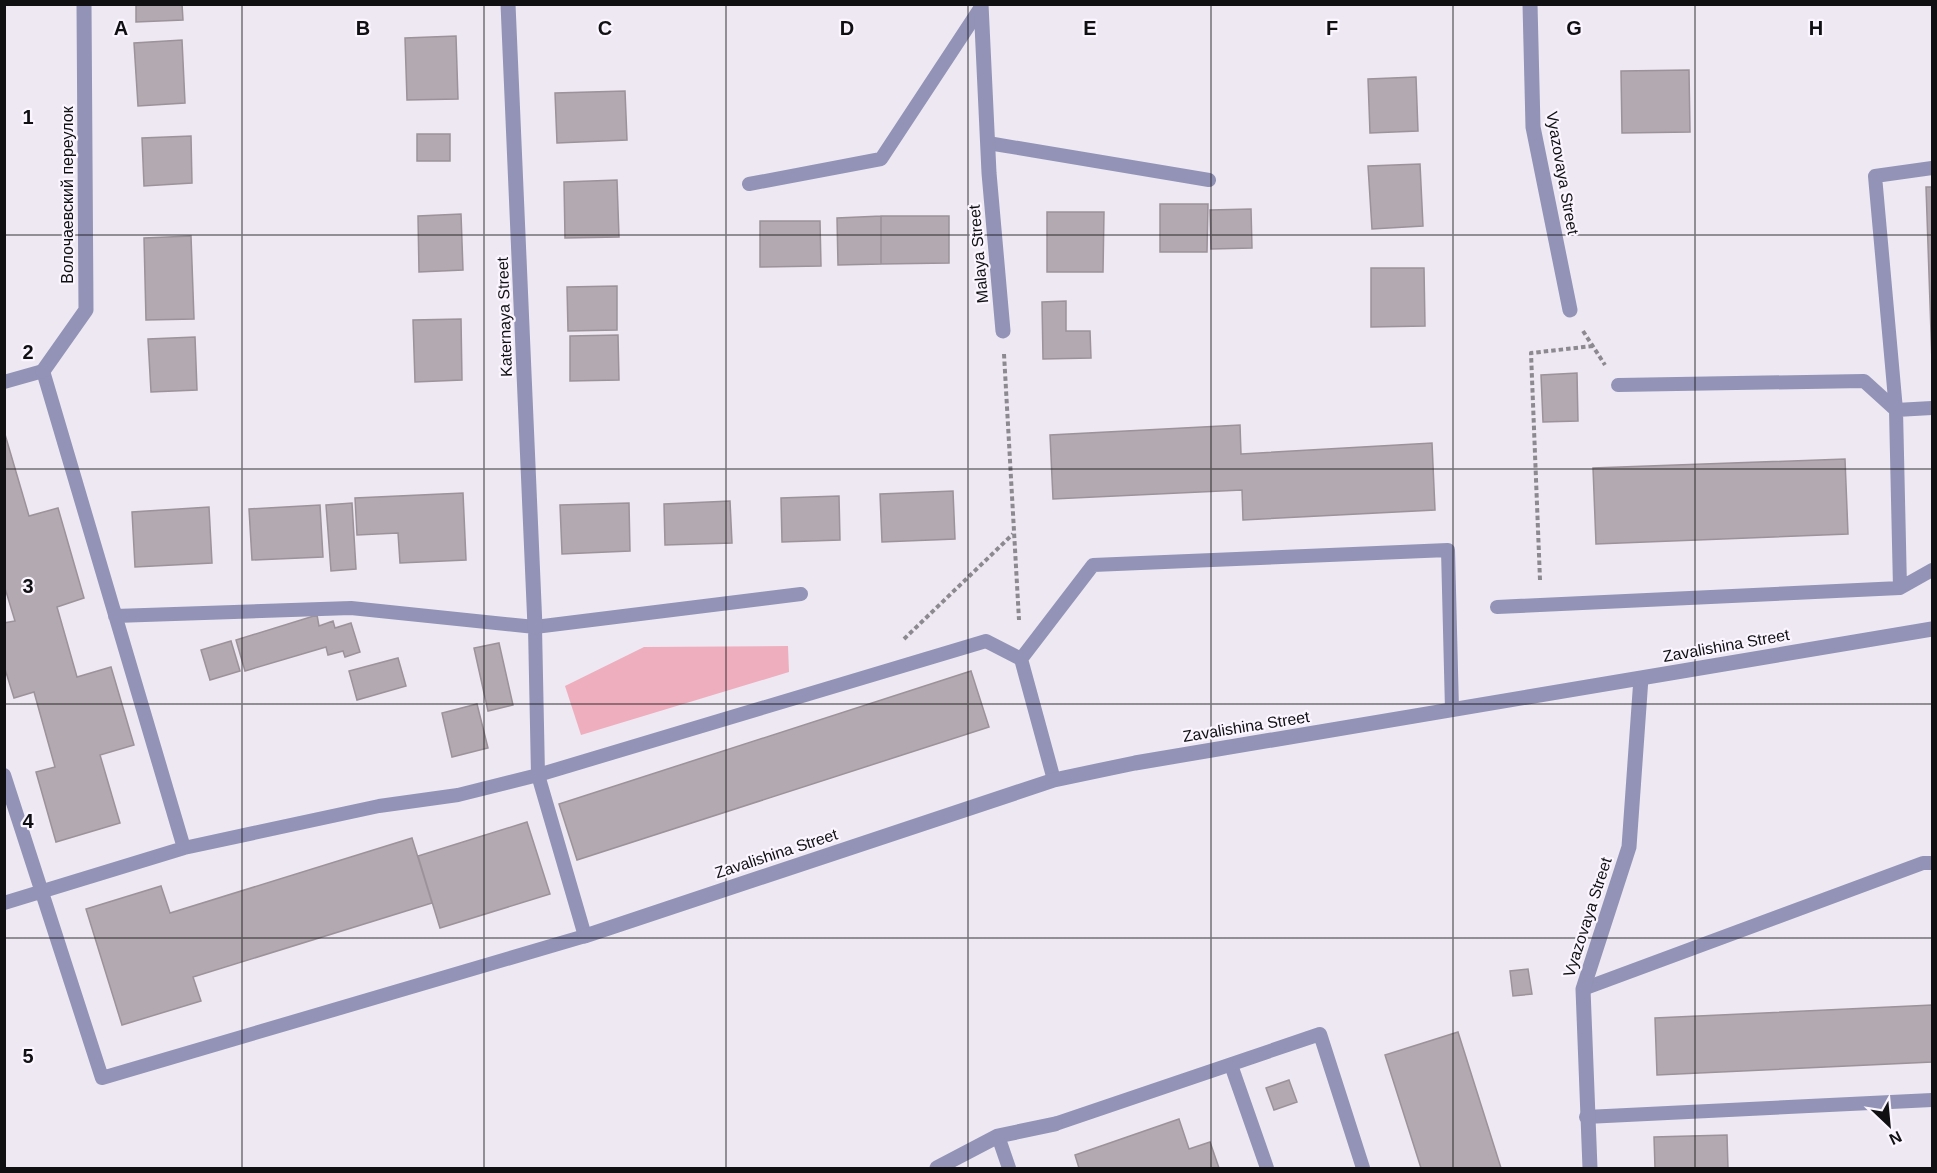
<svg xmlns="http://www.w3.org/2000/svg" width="1937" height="1173" font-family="Helvetica,sans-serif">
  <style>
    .green { fill: #eeaebd }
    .building { fill: #b3a9b0; stroke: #9c9299; stroke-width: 1.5 }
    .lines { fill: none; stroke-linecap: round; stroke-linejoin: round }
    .path { stroke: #8d8990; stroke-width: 4; stroke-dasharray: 4.5 3; stroke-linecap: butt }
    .lane { stroke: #9293b6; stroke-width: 14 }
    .street { stroke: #9293b6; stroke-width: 15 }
    .grid { fill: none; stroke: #100f12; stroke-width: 1.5; stroke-opacity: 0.55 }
    .labels { text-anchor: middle; stroke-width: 4.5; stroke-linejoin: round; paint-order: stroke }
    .street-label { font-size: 16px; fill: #100f12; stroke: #faf5fe }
    .grid-label { font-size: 20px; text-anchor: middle; font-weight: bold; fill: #100f12; stroke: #faf5fe; stroke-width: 4.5; stroke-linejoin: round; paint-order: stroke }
  </style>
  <rect width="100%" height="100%" fill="#eee8f3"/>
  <!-- green -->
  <path class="green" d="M788,646L789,672L581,735L565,686L644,647Z"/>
  <!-- building -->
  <path class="building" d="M136,4H182L183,20L136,22Z
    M456,36L458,99L407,100L405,38Z
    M182,40L185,103L138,106L134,43Z
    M1689,70L1690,132L1622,133L1621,71Z
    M1416,77L1418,131L1370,133L1368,79Z
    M625,91L627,140L557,143L555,93Z
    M417,134H450V161H417Z
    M191,136L192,183L144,186L142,138Z
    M1420,164L1423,226L1372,229L1368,166Z
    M617,180L619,237L565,238L564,182Z
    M1926,187H1932V362Z
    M1160,204H1208L1207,252H1160Z
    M1251,209L1252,248L1211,249L1210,210Z
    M1047,212H1104L1103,272H1047Z
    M461,214L463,270L419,272L418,216Z
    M881,216V264L838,265L837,218Z
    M881,216H949V263L881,264Z
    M760,221H820L821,266L760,267Z
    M191,236L194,319L146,320L144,238Z
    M1371,268H1424L1425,326L1371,327Z
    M617,286V330L568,331L567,287Z
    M1066,301V331H1090L1091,358L1043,359L1042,302Z
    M461,319L462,380L415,382L413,320Z
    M618,335L619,380L570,381V336Z
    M195,337L197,390L151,392L148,339Z
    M1577,373L1578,421L1543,422L1541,375Z
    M1240,425L1241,454L1432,443L1435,510L1243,520L1242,490L1053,499L1050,435Z
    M4,431L29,516L58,508L84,598L57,607L77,677L111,667L134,745L100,755L120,823L56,842L36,772L55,767L34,692L14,698L4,666V623L15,621L4,585Z
    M1845,459L1848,534L1596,544L1593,468Z
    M953,491L955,539L882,542L880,494Z
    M463,493L466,560L400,563L398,533L357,535L355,498Z
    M839,496L840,540L782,542L781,498Z
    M730,501L732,543L665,545L664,504Z
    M352,503L356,569L331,571L326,505Z
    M629,503L630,551L562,554L560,505Z
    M320,505L323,557L252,560L249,509Z
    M209,507L212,563L135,567L132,512Z
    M317,615L319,626L333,621L335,628L351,623L360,652L345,657L343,651L328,655L326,647L245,671L236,640Z
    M231,641L240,671L210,680L201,650Z
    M499,643L513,705L488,711L474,648Z
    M398,658L406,686L357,700L349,671Z
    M971,671L989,727L577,860L559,804Z
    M477,704L488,748L452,757L442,713Z
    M527,822L550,894L440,928L418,856Z
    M412,838L432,903L193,977L201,1001L122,1025L86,909L161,886L170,913Z
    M1528,969L1532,994L1513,996L1510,971Z
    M1932,1005V1062L1657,1075L1655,1018Z
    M1458,1032L1501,1168H1421L1385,1055Z
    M1289,1080L1297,1102L1274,1110L1266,1088Z
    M1179,1119L1189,1149L1210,1142L1219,1168H1079L1075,1155Z
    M1727,1135L1728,1168H1655L1654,1137Z"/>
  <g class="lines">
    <!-- path -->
    <path class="path" d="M1583,331L1605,365
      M1004,354L1019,620
      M1540,580L1531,353L1593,346
      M904,639L1013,534"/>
    <!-- lane -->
    <path class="lane" d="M988,143L1209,180
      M749,184L881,159L981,7
      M4,382L43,371L184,848
      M1618,385L1864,381L1896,410L1932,408
      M1900,588L1896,410L1875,176L1932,168
      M1497,607L1900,588L1932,570
      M115,616L351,608L535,627L801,594
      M1021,659L1093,565L1448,550L1452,710
      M4,775L102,1078L585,936L538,775L535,627
      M4,903L184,848L379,806L458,795L538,775L986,641L1021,659L1054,780
      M1583,989L1923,863H1932
      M1231,1065L1267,1168
      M1586,1117L1932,1100
      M1055,1124L1320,1034L1363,1168
      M998,1136L1009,1168"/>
    <!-- street -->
    <path class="street" d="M508,4L535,627
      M981,4L989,173L1003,331
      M1530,4L1533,127L1570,310
      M43,371L86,310L84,4
      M585,936L1054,780L1135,763L1932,629
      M937,1168L998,1136L1055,1124
      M1590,1168L1583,989L1629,847L1641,678"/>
  </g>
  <!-- grid -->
  <path class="grid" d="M242,4V1168M484,4V1168M726,4V1168M968,4V1168M1211,4V1168M1453,4V1168M1695,4V1168M4,235H1932M4,469H1932M4,704H1932M4,938H1932"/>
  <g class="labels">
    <!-- street labels -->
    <g class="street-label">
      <text transform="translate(1563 173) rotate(80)" y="6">Vyazovaya Street</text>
      <text transform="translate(67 195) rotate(-90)" y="6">Волочаевский переулок</text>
      <text transform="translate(978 254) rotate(-95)" y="6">Malaya Street</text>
      <text transform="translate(504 317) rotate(-92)" y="6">Katernaya Street</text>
      <text transform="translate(1726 645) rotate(-10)" y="6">Zavalishina Street</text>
      <text transform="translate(1246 726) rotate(-9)" y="6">Zavalishina Street</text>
      <text transform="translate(776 853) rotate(-18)" y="6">Zavalishina Street</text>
      <text transform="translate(1587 917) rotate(-72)" y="6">Vyazovaya Street</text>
    </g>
  </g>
  <g class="grid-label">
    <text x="121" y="35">A</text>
    <text x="363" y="35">B</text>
    <text x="605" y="35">C</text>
    <text x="847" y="35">D</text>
    <text x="1090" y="35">E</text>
    <text x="1332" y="35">F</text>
    <text x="1574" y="35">G</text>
    <text x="1816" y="35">H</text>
    <text x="28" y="124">1</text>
    <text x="28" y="359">2</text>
    <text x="28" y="593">3</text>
    <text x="28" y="828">4</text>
    <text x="28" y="1063">5</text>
  </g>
  <!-- border -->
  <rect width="1937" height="1173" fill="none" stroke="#100f12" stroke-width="12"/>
  <!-- north arrow -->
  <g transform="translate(1889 1125) rotate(154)" stroke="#faf5fe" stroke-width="4.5" paint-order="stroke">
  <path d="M0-4.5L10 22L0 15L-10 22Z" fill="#100f12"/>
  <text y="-9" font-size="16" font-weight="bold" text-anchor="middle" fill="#100f12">N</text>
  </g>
</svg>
